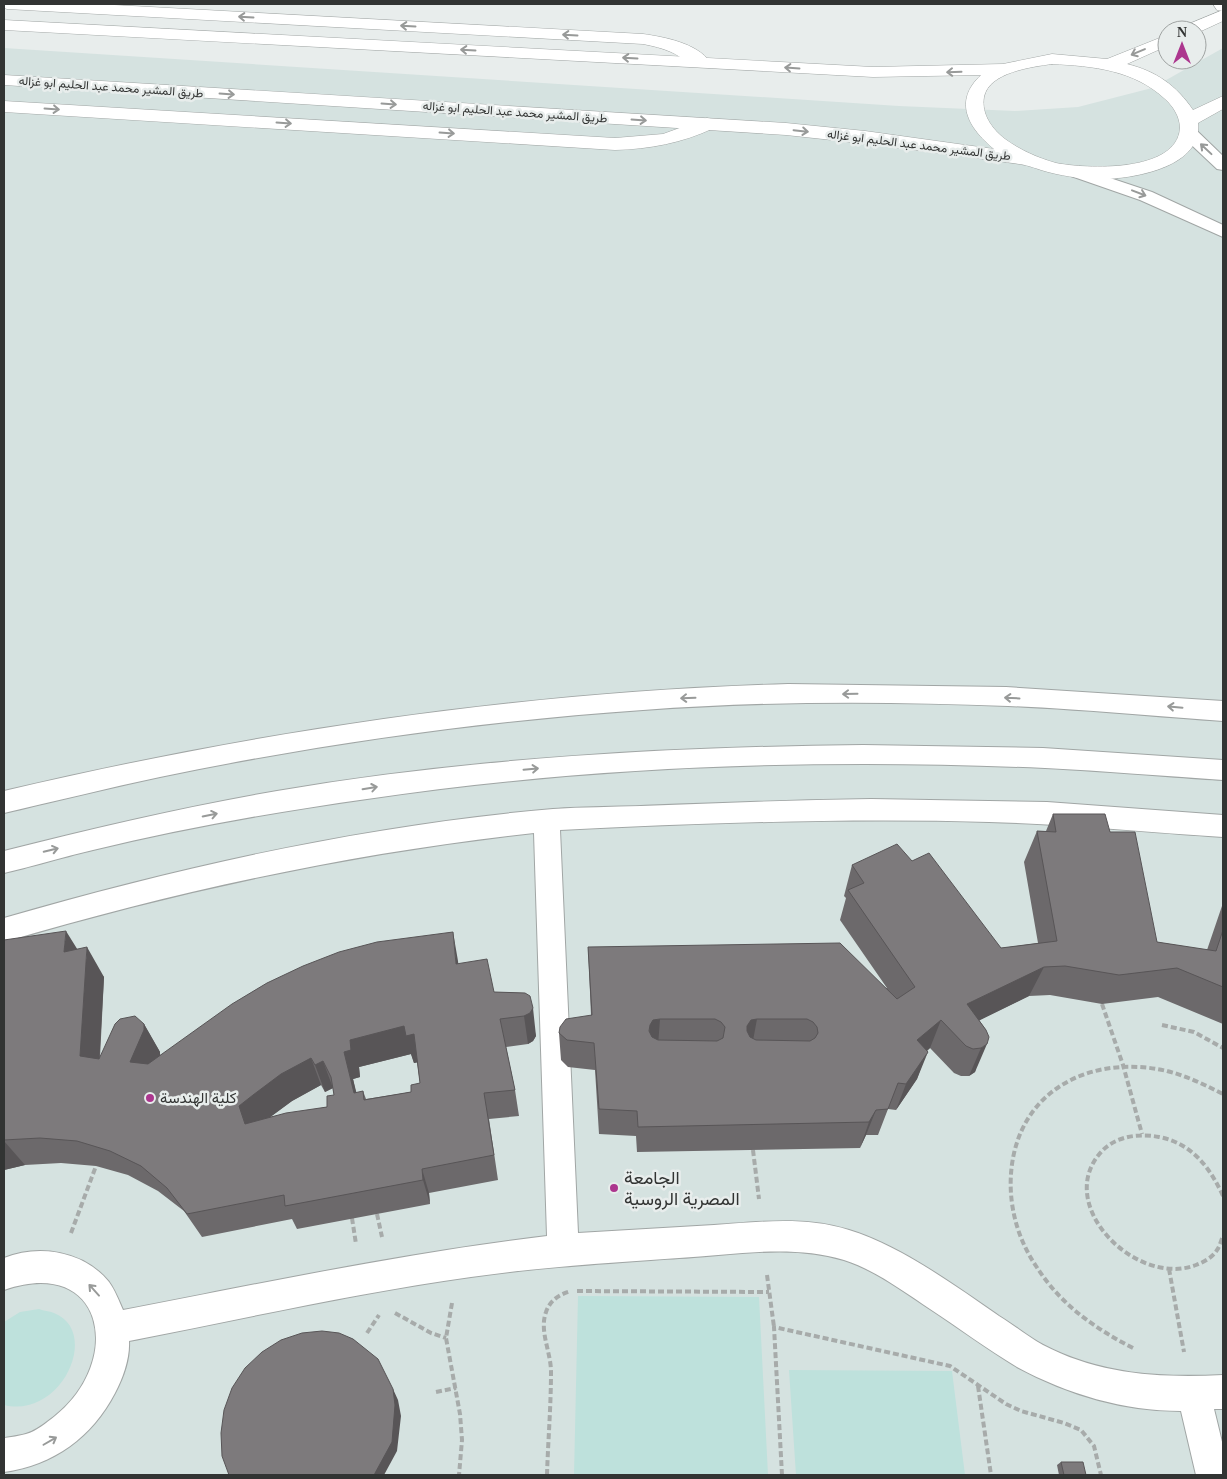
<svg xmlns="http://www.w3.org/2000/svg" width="1227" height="1479" font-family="'Times New Roman',Vazirmatn,serif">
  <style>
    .built { fill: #d5e2e0 }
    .green { fill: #bee1dc }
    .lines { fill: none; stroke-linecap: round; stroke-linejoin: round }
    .service-casing { stroke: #a1a6a5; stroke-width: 2 }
    .minor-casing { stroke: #a1a6a5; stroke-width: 1 }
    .tertiary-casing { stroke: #a1a6a5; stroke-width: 1 }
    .path { stroke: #a7abaa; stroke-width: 4; stroke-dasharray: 6 3; stroke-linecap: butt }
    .service { fill: #fff; fill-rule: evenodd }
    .minor { fill: #fff; fill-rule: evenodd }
    .tertiary { fill: #fff; fill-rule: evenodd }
    .wall { fill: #6c696b; fill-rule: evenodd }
    .shaded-wall { fill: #585557 }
    .building { fill: #7d7a7c; stroke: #585557; fill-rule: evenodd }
    .oneway { stroke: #989a99 }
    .poi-dot { fill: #ac368e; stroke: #e8edec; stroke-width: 2 }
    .labels { text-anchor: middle; stroke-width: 5; stroke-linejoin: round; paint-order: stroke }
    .far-street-label { font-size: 12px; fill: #323433; stroke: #e8edec }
    .poi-label { font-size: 15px; fill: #323433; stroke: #e8edec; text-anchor: start }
    .near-poi-label { font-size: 18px; fill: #323433; stroke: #e8edec; text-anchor: start }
  </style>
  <rect width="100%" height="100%" fill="#e8edec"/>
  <!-- built -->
  <path class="built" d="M4,48L899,106L1015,111L1078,107L1152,88L1223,48V1475H4Z"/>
  <!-- green -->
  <path class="green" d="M578,1296L759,1297L768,1475H574Z
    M39,1309C44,1311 49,1311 54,1313C101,1331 62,1419 4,1405V1322L20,1312Z
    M789,1370L952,1371L965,1475H796Z"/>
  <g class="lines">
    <!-- service casing -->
    <g class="service-casing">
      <path id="service" d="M1189,128L1195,129L1223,156V170L1217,169L1183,137L1180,133L1183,129Z
        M1077,167L1152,192L1223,225V237L1140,200L1071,176L1068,172L1071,168Z
        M788,684L1006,687L1223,701V721C1151,716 1080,709 1008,706C886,701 764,701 643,710C481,721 319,744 160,777C108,788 56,801 4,813V791C263,730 521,692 788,684Z
        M863,745L1043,748L1223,760V780C1164,776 1104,771 1045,768C819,758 590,766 367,799C275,812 183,828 93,850C63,857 34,866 4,873V851C94,828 185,807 277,791C470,758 667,747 863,745Z
        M871,799L1047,802L1223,815V837C1145,832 1067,824 989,822C846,818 703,823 560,830L578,1233C623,1230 669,1228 714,1225C759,1222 805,1216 849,1230C901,1246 954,1285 999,1316C1014,1325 1028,1337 1043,1345C1100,1375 1161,1378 1223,1375V1409H1214L1223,1446V1475H1196L1181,1411C1124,1411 1067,1394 1017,1367C987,1349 959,1328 930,1309C903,1291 875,1270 844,1260C791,1244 733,1255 679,1258C609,1263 540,1267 471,1277C356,1293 242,1319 129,1341C130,1358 123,1378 115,1393C92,1437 54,1465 4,1472V1438C11,1437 19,1436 26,1434C37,1431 46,1423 55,1416C124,1361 105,1255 4,1290V1258C39,1244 84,1251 109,1282C115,1290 119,1301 123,1310C264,1283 404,1253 547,1236L534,833C353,853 179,890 4,942V918C183,866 367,825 553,809C582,807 612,807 641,806C718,803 794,800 871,799Z"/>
    </g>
    <!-- minor casing -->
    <g class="minor-casing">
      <path id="minor" d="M4,4H96L643,34C664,37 697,43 710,62L707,66C693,69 683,57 671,52C662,48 653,46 643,44L7,9L4,8Z
        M1213,4H1223V11L1217,10Z
        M4,101L615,138L663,134L707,118L714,120L716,124L714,128C682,143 650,149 615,150L4,112Z"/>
    </g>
    <!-- tertiary casing -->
    <g class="tertiary-casing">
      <path id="tertiary" d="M1223,10V21L1197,33V30H1181L1184,26Z
        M4,20L873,67L1003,64L1052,54L1107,59L1167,35V46L1127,64C1156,71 1177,86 1193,110L1223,96V109L1198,123C1203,166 1137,178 1105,179C1086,179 1067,177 1048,172C1039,170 1029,165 1019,164C942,153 864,143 786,135L4,85V75L786,123L865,131L994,149C968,128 953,101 981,75L873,77L4,30ZM1052,64C1093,66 1134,70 1165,99C1173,106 1180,117 1180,128C1177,173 1086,169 1056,163C1038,158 1020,150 1005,139C992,129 981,114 984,97C989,72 1032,67 1052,64Z"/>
    </g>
    <!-- path -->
    <path class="path" d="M1102,1004L1123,1065L1142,1134
      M1162,1025L1194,1032L1223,1048
      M753,1150L759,1199
      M1223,1196C1210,1167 1191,1143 1159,1137C1140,1133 1116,1136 1102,1151C1052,1204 1136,1288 1196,1265C1204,1262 1213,1257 1217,1250C1220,1246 1221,1240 1223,1236
      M377,1214L382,1237
      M352,1218L356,1244
      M71,1233L96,1166
      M1169,1269L1184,1352
      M767,1275L774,1327
      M577,1291L769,1292
      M452,1303L446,1338L460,1414L462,1440L459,1475
      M395,1313L431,1333L446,1338
      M367,1333L379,1315
      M1133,1348C1094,1328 1060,1304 1036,1266C1015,1235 1006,1196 1013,1158C1027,1084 1098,1055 1167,1071C1187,1076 1205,1085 1223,1094
      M978,1386L991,1475
      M436,1392L456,1388
      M547,1475C548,1441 551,1406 551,1372C551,1352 539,1331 546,1312C550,1300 560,1294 571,1291
      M782,1475L774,1327L950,1366L1006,1404L1021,1411L1064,1423L1081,1430L1094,1446L1101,1475"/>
    <!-- service -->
    <use href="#service" class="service"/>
    <!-- minor -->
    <use href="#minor" class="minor"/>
    <!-- tertiary -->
    <use href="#tertiary" class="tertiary"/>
  </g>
  <!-- wall -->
  <path class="wall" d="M1053,814L1110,832L1157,942L1207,950L1223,903V1024L1158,997L1102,1004L1050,995L1029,996L979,1020L986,1030L975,1072L969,1076H961L954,1073L930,1048L927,1051L917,1079L896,1110L888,1109L878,1135H866L860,1148L637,1152L636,1136L599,1134L595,1070L568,1067L561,1060L559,1033L591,1015L588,947L887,988L840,920L846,898L844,896L852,865L912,861L1001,948L1038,943L1024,862L1037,831H1046Z
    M4,940L77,949L104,977L100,1058L144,1024L160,1052V1055L458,964L494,992L525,993L536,1036L533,1041L528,1044L506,1047L515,1090L519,1116L489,1119L498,1180L429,1193L430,1204L297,1229L292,1219L202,1237L184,1211L158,1191L128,1175L96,1166L61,1163L25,1165L4,1170ZM411,1054L414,1063L417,1062L420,1083L411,1092L366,1099L363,1091L356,1093L353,1079L360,1077L359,1067ZM321,1085L325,1092L333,1088L334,1095L327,1107L270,1117L292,1101Z
    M1061,1462L1086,1475H1059L1057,1465Z"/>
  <!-- shaded-wall -->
  <path class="shaded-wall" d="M66,931L84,960L64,952Z
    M453,932L458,961L461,993L456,964Z
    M87,947L104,977L98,1083L80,1056Z
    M1044,967L1029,996L956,1032L967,1004Z
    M533,1008L536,1036L533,1041L528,1044L524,1016Z
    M660,1019L658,1046L648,1052L650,1025L653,1020Z
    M757,1019L752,1046L747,1048V1026L751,1020Z
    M941,1020L930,1048L906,1068L917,1040Z
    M144,1024L160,1052V1058L147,1089L130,1062Z
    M404,1026L414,1034L421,1062L414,1063L411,1054L359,1067L360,1077L353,1079L363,1119L354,1093L344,1052L350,1040Z
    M987,1044L975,1072L969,1076L981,1048Z
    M928,1052L917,1079L896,1110L906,1084Z
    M311,1058L321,1085L292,1101L265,1121L245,1124L239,1106L253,1095L281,1074Z
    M323,1061L333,1088L325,1092L315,1065Z
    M876,1110L866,1135L860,1148L869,1122Z
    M4,1141L25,1165L4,1170Z
    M422,1169L429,1193L430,1204L423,1180Z
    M393,1389L398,1400L401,1416L397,1451L384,1475H374Z"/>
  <!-- building -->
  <path class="building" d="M1053,814H1105L1110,832H1135L1157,942L1216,951L1223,930V987L1177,968L1119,975L1065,966L1044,967L967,1004L986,1030L989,1037L987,1044L981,1048L973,1049L966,1046L941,1020L917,1040L928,1052L906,1084L898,1083L888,1109L876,1110L869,1122L638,1127L637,1111L599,1109L594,1043L567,1040L559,1033L560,1027L566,1019L592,1015L588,947L840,943L897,999L915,987L848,890L864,883L852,865L897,844L912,861L929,853L1001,948L1057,941L1037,831L1056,832ZM660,1019H715L721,1022L725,1027L723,1038L717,1041L658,1040L652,1037L649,1031L650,1025L653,1020ZM757,1019H807L813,1022L817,1027L818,1033L815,1038L810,1041L756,1040L750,1037L747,1031V1026L751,1020Z
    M66,931L64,952L87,947L80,1056L99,1059L115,1024L120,1019L135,1016L144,1024V1030L130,1062L148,1064L232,1004L267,983L303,966L339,952L377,942L453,932L456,964L487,959L494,992L525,993L530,996L533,1008L530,1013L524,1016L500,1019L515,1090L484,1093L494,1155L422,1169L423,1180L285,1206L284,1195L187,1214L167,1188L141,1166L110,1151L77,1141L40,1138L4,1140V940ZM404,1026L406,1036L414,1034L420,1083L411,1085V1092L364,1100L363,1091L354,1093L344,1052L351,1050L350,1040ZM311,1058L315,1065L323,1061L331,1077L334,1095L327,1096V1107L286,1113L245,1124L239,1106L253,1095L281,1074Z
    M322,1331L339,1333L353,1339L378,1359L393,1389L395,1405L392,1442L374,1475H229L222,1456L221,1433L224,1410L232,1388L245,1368L262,1352L281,1340L302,1333Z
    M1061,1462H1083L1086,1475H1064Z"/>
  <!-- one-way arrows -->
  <defs><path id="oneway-shaft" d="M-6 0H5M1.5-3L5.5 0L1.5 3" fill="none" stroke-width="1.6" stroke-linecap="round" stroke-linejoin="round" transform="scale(1.25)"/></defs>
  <g class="oneway">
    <use href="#oneway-shaft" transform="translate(246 17) rotate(-177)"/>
    <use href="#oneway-shaft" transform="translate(408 26) rotate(-177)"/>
    <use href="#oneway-shaft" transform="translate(570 35) rotate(-177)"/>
    <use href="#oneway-shaft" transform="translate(468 50) rotate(-177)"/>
    <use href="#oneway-shaft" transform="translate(1138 52) rotate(157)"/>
    <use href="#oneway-shaft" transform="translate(630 58) rotate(-177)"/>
    <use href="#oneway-shaft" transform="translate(792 68) rotate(-176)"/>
    <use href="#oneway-shaft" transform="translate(954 72) rotate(178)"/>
    <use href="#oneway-shaft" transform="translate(227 94) rotate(4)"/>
    <use href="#oneway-shaft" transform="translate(389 104) rotate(4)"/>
    <use href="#oneway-shaft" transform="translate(52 109) rotate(4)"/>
    <use href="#oneway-shaft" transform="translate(639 120) rotate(4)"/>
    <use href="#oneway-shaft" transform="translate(284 123) rotate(4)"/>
    <use href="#oneway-shaft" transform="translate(801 131) rotate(6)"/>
    <use href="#oneway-shaft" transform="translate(447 133) rotate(4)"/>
    <use href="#oneway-shaft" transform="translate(1206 149) rotate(-137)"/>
    <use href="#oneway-shaft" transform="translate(1139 193) rotate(21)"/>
    <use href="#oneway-shaft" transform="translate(850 694) rotate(179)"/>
    <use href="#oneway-shaft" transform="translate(688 698) rotate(178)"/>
    <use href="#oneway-shaft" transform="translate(1012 698) rotate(-177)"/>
    <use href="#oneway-shaft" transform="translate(1175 707) rotate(-175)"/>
    <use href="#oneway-shaft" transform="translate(531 769) rotate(-5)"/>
    <use href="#oneway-shaft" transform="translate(370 788) rotate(-9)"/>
    <use href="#oneway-shaft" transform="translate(210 815) rotate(-11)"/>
    <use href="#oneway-shaft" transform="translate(51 850) rotate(-13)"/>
    <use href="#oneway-shaft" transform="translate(94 1290) rotate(-132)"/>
    <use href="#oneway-shaft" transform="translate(50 1441) rotate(-30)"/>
  </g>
  <!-- markers -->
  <g class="poi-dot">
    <circle cx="150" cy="1098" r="5"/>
    <circle cx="614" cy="1188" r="5"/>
  </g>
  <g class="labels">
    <!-- far-street labels -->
    <g class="far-street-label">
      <text transform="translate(111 87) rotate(4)" y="4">طريق المشير محمد عبد الحليم ابو غزاله</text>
      <text transform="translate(515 112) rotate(4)" y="4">طريق المشير محمد عبد الحليم ابو غزاله</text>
      <text transform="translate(919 145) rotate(7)" y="4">طريق المشير محمد عبد الحليم ابو غزاله</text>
    </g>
    <!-- poi labels -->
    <g class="poi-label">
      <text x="160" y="1103">كلية الهندسة</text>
    </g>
    <!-- near-poi labels -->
    <g class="near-poi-label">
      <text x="624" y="1184">الجامعة<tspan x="624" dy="21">المصرية الروسية</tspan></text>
    </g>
  </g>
  <!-- border -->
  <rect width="1227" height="1479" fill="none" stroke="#323433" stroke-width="10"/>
  <!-- north arrow -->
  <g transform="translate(1182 45)"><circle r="24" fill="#e8edec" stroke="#9fa3a2"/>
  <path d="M0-4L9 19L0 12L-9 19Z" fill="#ac368e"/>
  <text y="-8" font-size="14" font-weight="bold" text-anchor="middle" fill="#323433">N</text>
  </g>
</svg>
